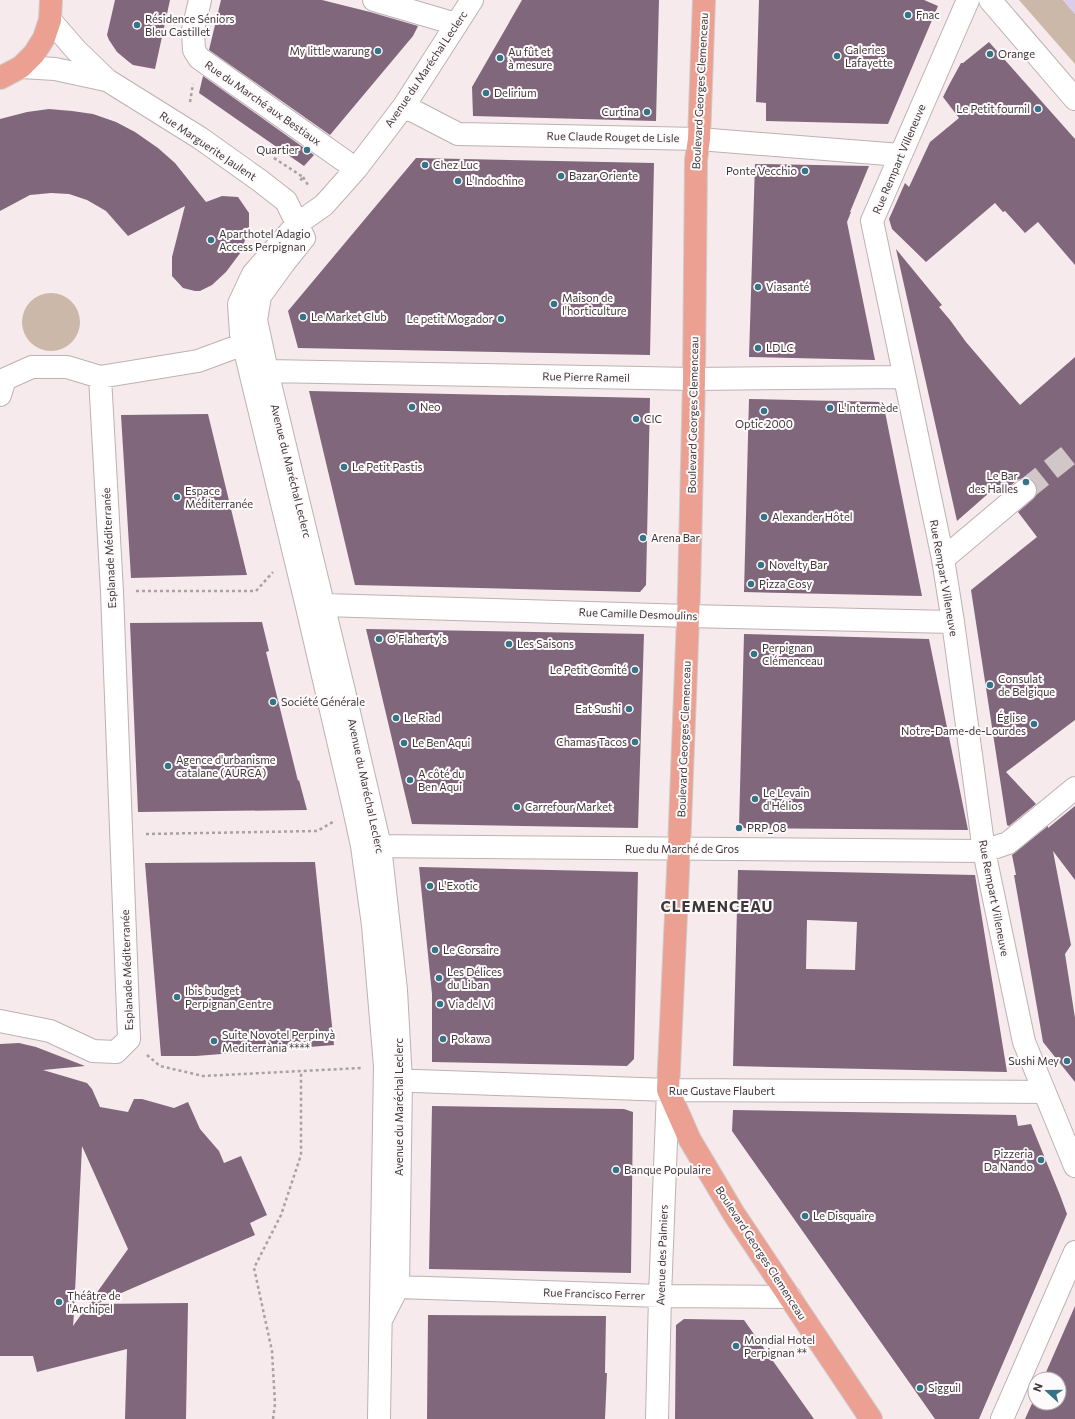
<svg xmlns="http://www.w3.org/2000/svg" width="1075" height="1419" font-family="Commissioner,sans-serif">
  <style>
    .green { fill: #cbb8a9 }
    .water { fill: #dacdea }
    .building { fill: #81677b; fill-rule: evenodd }
    .lines { fill: none; stroke-linecap: round; stroke-linejoin: round }
    .minor-tunnel { stroke: #d1c7c8; stroke-width: 22; stroke-dasharray: 22 11; stroke-linecap: butt }
    .minor-casing { stroke: #bcb1b4; stroke-width: 24 }
    .major-casing { stroke: #cdcccc; stroke-width: 24 }
    .path { stroke: #a9a1a2; stroke-width: 2.5; stroke-dasharray: 3 3; stroke-linecap: butt }
    .minor { stroke: #fff; stroke-width: 22 }
    .major { stroke: #eba092; stroke-width: 22 }
    .poi-dot { fill: #337487; stroke: #fef9fa; stroke-width: 1.5 }
    .labels { text-anchor: middle; stroke-width: 4; stroke-linejoin: round; paint-order: stroke }
    .poi-label { font-size: 11px; fill: #3d393a; stroke: #fef9fa; text-anchor: start }
    .street-label { font-size: 11px; fill: #3d393a; stroke: #fef9fa }
    .district-label { font-size: 15px; font-weight: bold; letter-spacing: 1px; fill: #3d393a; stroke: #fef9fa }
  </style>
  <rect width="100%" height="100%" fill="#f6eaec"/>
  <!-- green -->
  <path class="green" d="M1019,0H1063L1075,14V64Z
    M22 322a29 29 0 1 1 58 0a29 29 0 1 1-58 0Z"/>
  <!-- water -->
  <path class="water" d="M1063,0H1075V14Z"/>
  <!-- building -->
  <path class="building" d="M115,0H170L155,69L133,65L129,62L117,52L109,40L107,35Z
    M221,0H322L370,12L418,26L413,36L330,135L209,50Z
    M522,0H659L656,121L473,116L472,87Z
    M759,0H924L938,6L888,124L766,121V103L756,102Z
    M989,42L1075,139V265L1038,222L1025,233L1005,211L1003,212L995,203L926,262L892,229L889,219L905,183L909,187L930,142L959,118L943,97L949,85L961,63H963Z
    M203,76L314,155L304,166L199,93Z
    M49,109L72,111L93,114L116,122L135,132L158,148L175,163L206,202L222,196L238,197L249,213V228L241,252L226,272L212,285L200,291H195L183,288L172,276V257L185,206L128,236L106,211L87,200L69,194L51,193L30,195L0,211V119L27,112Z
    M416,158L654,163L650,355L298,348L288,311Z
    M755,164L869,166L850,212H851L847,222L875,360L749,357Z
    M896,249L942,305L939,307L950,320L966,342L1020,405L1075,357V720L1006,772L1036,804L1009,826L1007,825L971,590L1037,537L1018,512L1033,499L1037,494V487L1035,482L1030,478H1023L1017,480L1003,492L998,485L957,521Z
    M309,391L650,398L646,585L640,592L355,585Z
    M749,399L883,402L922,596L744,592Z
    M208,414L247,575L131,578L121,415Z
    M262,622L269,651L266,652L298,781L299,780L307,810L138,812L130,623Z
    M366,629L644,634L638,828L412,824Z
    M744,634L929,639L968,830L739,828Z
    M1075,806V880L1053,851L1071,945L1065,954L1075,1018V1082L1043,1042L1014,875H1016L1012,855L1048,826V828Z
    M315,862L334,1045L196,1056H161L145,863Z
    M419,867L638,872L634,1059L627,1066L432,1062V994Z
    M738,870L975,875L1007,1072L733,1066ZM807,920L857,922L855,970L806,969Z
    M19,1043L36,1047L85,1066L43,1070L87,1083L92,1089L100,1107L128,1112L134,1099H142L174,1108L188,1102L200,1129L219,1151L224,1163L241,1156L267,1215L250,1223L255,1235L96,1304L188,1303L186,1419H125L127,1349L37,1372L33,1356H0V1044ZM82,1146L128,1249L73,1326L74,1313Z
    M432,1106L624,1109L633,1112L631,1273L429,1269Z
    M733,1110L1016,1115L1018,1126L1031,1124L1060,1195L1067,1214L979,1419H935L732,1131Z
    M1075,1306V1419H1025L1035,1397V1403H1059V1379H1043Z
    M428,1315L606,1316L605,1373H607L605,1419H427Z
    M684,1319L744,1320L814,1419H675L676,1325Z"/>
  <g class="lines">
    <!-- minor-tunnel -->
    <path class="minor-tunnel" d="M1025,490L1075,450"/>
    <!-- minor casing -->
    <g class="minor-casing">
      <path id="minor" d="M200,0L193,30L194,50L199,58L356,169
        M374,0L456,24
        M968,0L872,221L943,559L953,622L984,851L1024,1042L1075,1166
        M990,0L1075,99
        M50,20L76,50L107,80L200,138L259,180L286,201L304,238L284,263L260,296L256,320L267,371L344,691L380,846L396,990L401,1081L398,1287L382,1318
        M21,67L55,69L106,80
        M404,106L458,134L699,139L900,155
        M252,373L267,371L694,379L904,377
        M100,377L198,361L244,344
        M0,395L5,379L32,367H67L100,377L112,592L129,1039L116,1052L93,1051L50,1031L0,1021
        M943,559L1025,490
        M310,607L324,605L688,616L953,622
        M367,846L984,851L1008,843L1075,788
        M387,1080L668,1090L1044,1092
        M398,1287L660,1296L790,1297
        M379,1419L385,1066L373,925L362,846L354,809L307,607L241,334L239,304L253,274L297,224L324,205L356,169L404,106L472,0
        M657,1419L660,1296L668,1090
        M1002,1419L1075,1252"/>
    </g>
    <!-- major casing -->
    <g class="major-casing">
      <path id="major" d="M704,0L699,139L696,160L694,379L689,592L679,849L668,1090L690,1140L734,1214L871,1419
        M0,78L21,67L34,54L44,38L50,20L51,0"/>
    </g>
    <!-- path -->
    <path class="path" d="M190,102L193,84
      M274,158L303,177L300,181
      M303,177L308,185
      M136,591H256L273,572
      M146,834L317,831L333,822
      M147,1055L160,1066L203,1076L361,1068
      M273,1419L275,1404L272,1351L254,1268L281,1215L301,1155V1071"/>
    <!-- minor -->
    <use href="#minor" class="minor"/>
    <!-- major -->
    <use href="#major" class="major"/>
  </g>
  <!-- markers -->
  <g class="poi-dot">
    <circle cx="908" cy="15" r="4"/>
    <circle cx="137" cy="25" r="4"/>
    <circle cx="378" cy="51" r="4"/>
    <circle cx="990" cy="54" r="4"/>
    <circle cx="837" cy="56" r="4"/>
    <circle cx="500" cy="58" r="4"/>
    <circle cx="486" cy="93" r="4"/>
    <circle cx="1038" cy="109" r="4"/>
    <circle cx="647" cy="112" r="4"/>
    <circle cx="307" cy="150" r="4"/>
    <circle cx="425" cy="165" r="4"/>
    <circle cx="805" cy="171" r="4"/>
    <circle cx="561" cy="176" r="4"/>
    <circle cx="458" cy="181" r="4"/>
    <circle cx="211" cy="240" r="4"/>
    <circle cx="758" cy="287" r="4"/>
    <circle cx="554" cy="304" r="4"/>
    <circle cx="303" cy="317" r="4"/>
    <circle cx="501" cy="319" r="4"/>
    <circle cx="758" cy="348" r="4"/>
    <circle cx="412" cy="407" r="4"/>
    <circle cx="830" cy="408" r="4"/>
    <circle cx="764" cy="411" r="4"/>
    <circle cx="636" cy="419" r="4"/>
    <circle cx="344" cy="467" r="4"/>
    <circle cx="1026" cy="482" r="4"/>
    <circle cx="177" cy="497" r="4"/>
    <circle cx="764" cy="517" r="4"/>
    <circle cx="643" cy="538" r="4"/>
    <circle cx="761" cy="565" r="4"/>
    <circle cx="751" cy="584" r="4"/>
    <circle cx="379" cy="639" r="4"/>
    <circle cx="509" cy="644" r="4"/>
    <circle cx="754" cy="654" r="4"/>
    <circle cx="635" cy="670" r="4"/>
    <circle cx="990" cy="685" r="4"/>
    <circle cx="273" cy="702" r="4"/>
    <circle cx="629" cy="709" r="4"/>
    <circle cx="396" cy="718" r="4"/>
    <circle cx="1034" cy="724" r="4"/>
    <circle cx="635" cy="742" r="4"/>
    <circle cx="404" cy="743" r="4"/>
    <circle cx="168" cy="766" r="4"/>
    <circle cx="410" cy="780" r="4"/>
    <circle cx="755" cy="799" r="4"/>
    <circle cx="517" cy="807" r="4"/>
    <circle cx="739" cy="828" r="4"/>
    <circle cx="430" cy="886" r="4"/>
    <circle cx="435" cy="950" r="4"/>
    <circle cx="439" cy="978" r="4"/>
    <circle cx="177" cy="997" r="4"/>
    <circle cx="440" cy="1004" r="4"/>
    <circle cx="443" cy="1039" r="4"/>
    <circle cx="214" cy="1041" r="4"/>
    <circle cx="1067" cy="1061" r="4"/>
    <circle cx="1041" cy="1160" r="4"/>
    <circle cx="616" cy="1170" r="4"/>
    <circle cx="805" cy="1216" r="4"/>
    <circle cx="59" cy="1302" r="4"/>
    <circle cx="736" cy="1346" r="4"/>
    <circle cx="920" cy="1388" r="4"/>
  </g>
  <g class="labels">
    <!-- poi labels -->
    <g class="poi-label">
      <text x="916" y="19">Fnac</text>
      <text x="145" y="23">Résidence Séniors<tspan x="145" dy="13">Bleu Castillet</tspan></text>
      <text x="845" y="54">Galeries<tspan x="845" dy="13">Lafayette</tspan></text>
      <text x="370" y="55" text-anchor="end">My little warung</text>
      <text x="508" y="56">Au fût et<tspan x="508" dy="13">à mesure</tspan></text>
      <text x="998" y="58">Orange</text>
      <text x="494" y="97">Delirium</text>
      <text x="1030" y="113" text-anchor="end">Le Petit fournil</text>
      <text x="639" y="116" text-anchor="end">Curtina</text>
      <text x="299" y="154" text-anchor="end">Quartier</text>
      <text x="433" y="169">Chez Luc</text>
      <text x="797" y="175" text-anchor="end">Ponte Vecchio</text>
      <text x="569" y="180">Bazar Oriente</text>
      <text x="466" y="185">L'Indochine</text>
      <text x="219" y="238">Aparthotel Adagio<tspan x="219" dy="13">Access Perpignan</tspan></text>
      <text x="766" y="291">Viasanté</text>
      <text x="562" y="302">Maison de<tspan x="562" dy="13">l'horticulture</tspan></text>
      <text x="311" y="321">Le Market Club</text>
      <text x="493" y="323" text-anchor="end">Le petit Mogador</text>
      <text x="766" y="352">LDLC</text>
      <text x="420" y="411">Neo</text>
      <text x="838" y="412">L'Intermède</text>
      <text x="644" y="423">CIC</text>
      <text x="764" y="428" text-anchor="middle">Optic 2000</text>
      <text x="352" y="471">Le Petit Pastis</text>
      <text x="1018" y="480" text-anchor="end">Le Bar<tspan x="1018" dy="13">des Halles</tspan></text>
      <text x="185" y="495">Espace<tspan x="185" dy="13">Méditerranée</tspan></text>
      <text x="772" y="521">Alexander Hôtel</text>
      <text x="651" y="542">Arena Bar</text>
      <text x="769" y="569">Novelty Bar</text>
      <text x="759" y="588">Pizza Cosy</text>
      <text x="387" y="643">O'Flaherty's</text>
      <text x="517" y="648">Les Saisons</text>
      <text x="762" y="652">Perpignan<tspan x="762" dy="13">Clémenceau</tspan></text>
      <text x="627" y="674" text-anchor="end">Le Petit Comité</text>
      <text x="998" y="683">Consulat<tspan x="998" dy="13">de Belgique</tspan></text>
      <text x="281" y="706">Société Générale</text>
      <text x="621" y="713" text-anchor="end">Eat Sushi</text>
      <text x="404" y="722">Le Riad</text>
      <text x="1026" y="722" text-anchor="end">Église<tspan x="1026" dy="13">Notre-Dame-de-Lourdes</tspan></text>
      <text x="627" y="746" text-anchor="end">Chamas Tacos</text>
      <text x="412" y="747">Le Ben Aqui</text>
      <text x="176" y="764">Agence d'urbanisme<tspan x="176" dy="13">catalane (AURCA)</tspan></text>
      <text x="418" y="778">A côté du<tspan x="418" dy="13">Ben Aqui</tspan></text>
      <text x="763" y="797">Le Levain<tspan x="763" dy="13">d'Hélios</tspan></text>
      <text x="525" y="811">Carrefour Market</text>
      <text x="747" y="832">PRP_08</text>
      <text x="438" y="890">L'Exotic</text>
      <text x="443" y="954">Le Corsaire</text>
      <text x="447" y="976">Les Délices<tspan x="447" dy="13">du Liban</tspan></text>
      <text x="185" y="995">Ibis budget<tspan x="185" dy="13">Perpignan Centre</tspan></text>
      <text x="448" y="1008">Via del Vi</text>
      <text x="222" y="1039">Suite Novotel Perpinyà<tspan x="222" dy="13">Mediterrània ****</tspan></text>
      <text x="451" y="1043">Pokawa</text>
      <text x="1059" y="1065" text-anchor="end">Sushi Mey</text>
      <text x="1033" y="1158" text-anchor="end">Pizzeria<tspan x="1033" dy="13">Da Nando</tspan></text>
      <text x="624" y="1174">Banque Populaire</text>
      <text x="813" y="1220">Le Disquaire</text>
      <text x="67" y="1300">Théâtre de<tspan x="67" dy="13">l'Archipel</tspan></text>
      <text x="744" y="1344">Mondial Hotel<tspan x="744" dy="13">Perpignan **</tspan></text>
      <text x="928" y="1392">Sigguil</text>
    </g>
    <!-- street labels -->
    <g class="street-label">
      <text transform="translate(426 69) rotate(-56)" y="4">Avenue du Maréchal Leclerc</text>
      <text transform="translate(700 91) rotate(-87)" y="4">Boulevard Georges Clemenceau</text>
      <text transform="translate(263 103) rotate(35)" y="4">Rue du Marché aux Bestiaux</text>
      <text transform="translate(613 137) rotate(1)" y="4">Rue Claude Rouget de Lisle</text>
      <text transform="translate(208 146) rotate(34)" y="4">Rue Marguerite Jaulent</text>
      <text transform="translate(899 159) rotate(-67)" y="4">Rue Rempart Villeneuve</text>
      <text transform="translate(586 377) rotate(1)" y="4">Rue Pierre Rameil</text>
      <text transform="translate(693 415) rotate(-89)" y="4">Boulevard Georges Clemenceau</text>
      <text transform="translate(291 471) rotate(76)" y="4">Avenue du Maréchal Leclerc</text>
      <text transform="translate(109 548) rotate(-93)" y="4">Esplanade Méditerranée</text>
      <text transform="translate(944 578) rotate(80)" y="4">Rue Rempart Villeneuve</text>
      <text transform="translate(638 614) rotate(2)" y="4">Rue Camille Desmoulins</text>
      <text transform="translate(684 739) rotate(-88)" y="4">Boulevard Georges Clemenceau</text>
      <text transform="translate(366 786) rotate(78)" y="4">Avenue du Maréchal Leclerc</text>
      <text x="682" y="853">Rue du Marché de Gros</text>
      <text transform="translate(994 898) rotate(79)" y="4">Rue Rempart Villeneuve</text>
      <text transform="translate(127 970) rotate(-92)" y="4">Esplanade Méditerranée</text>
      <text x="722" y="1095">Rue Gustave Flaubert</text>
      <text transform="translate(399 1107) rotate(-90)" y="4">Avenue du Maréchal Leclerc</text>
      <text transform="translate(761 1253) rotate(57)" y="4">Boulevard Georges Clemenceau</text>
      <text transform="translate(662 1255) rotate(-88)" y="4">Avenue des Palmiers</text>
      <text transform="translate(594 1294) rotate(2)" y="4">Rue Francisco Ferrer</text>
    </g>
    <!-- district labels -->
    <g class="district-label">
      <text x="717" y="912">CLEMENCEAU</text>
    </g>
  </g>
  <!-- north arrow -->
  <g transform="translate(1047 1391) rotate(291)"><circle r="19" fill="#fef9fa" stroke="#b1acad"/>
  <path d="M0-3L7 15L0 10L-7 15Z" fill="#337487"/>
  <text y="-6" font-size="11" font-weight="bold" text-anchor="middle" fill="#3d393a">N</text>
  </g>
</svg>
